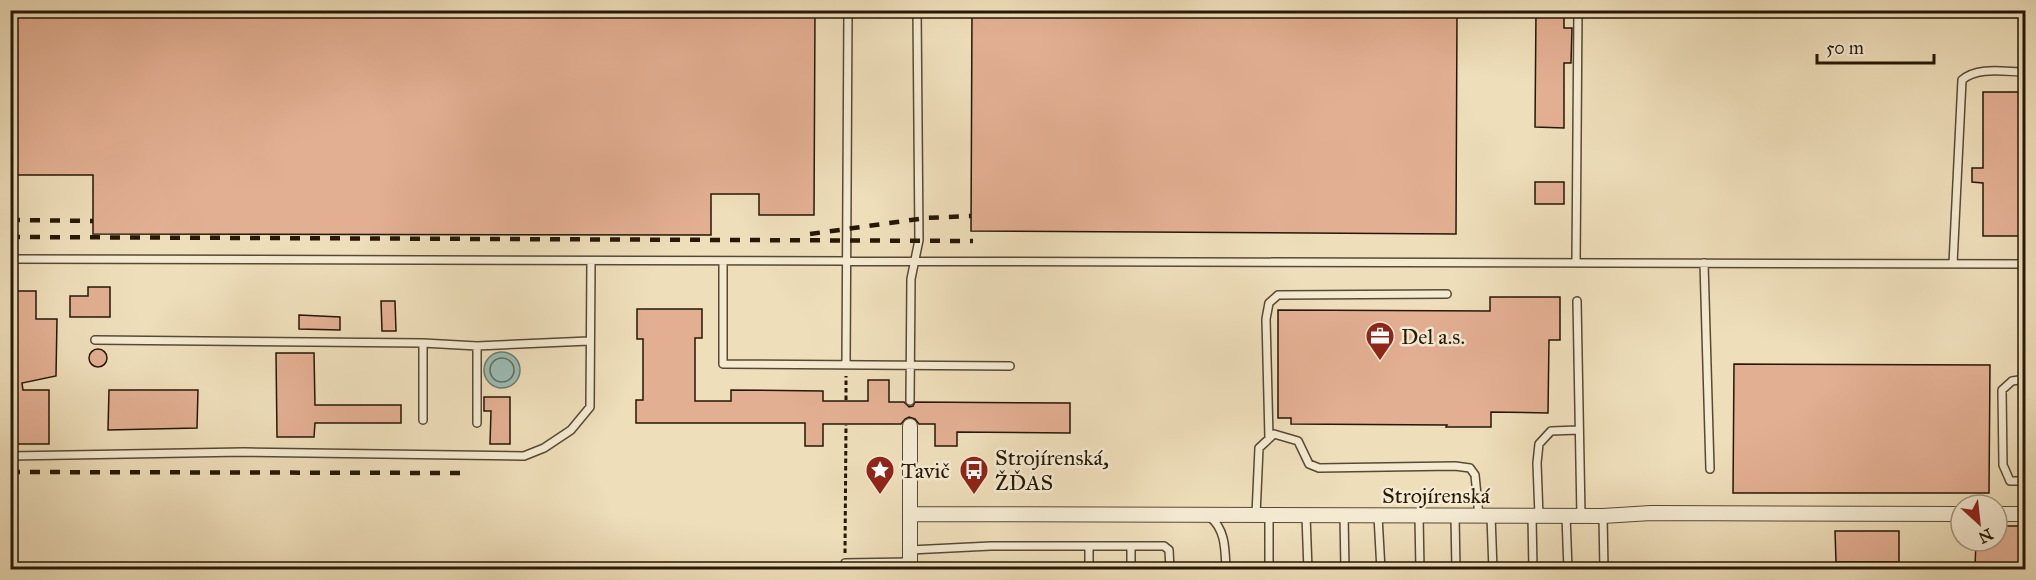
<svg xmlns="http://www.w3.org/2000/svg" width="2036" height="580" font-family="'IM FELL Great Primer',serif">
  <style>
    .water { fill: #9abcb4; stroke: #6c7a6e; stroke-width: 1.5 }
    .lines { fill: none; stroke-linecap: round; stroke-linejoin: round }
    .shore { stroke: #606a5c; stroke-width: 1.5 }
    .building { fill: #e3af93; stroke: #261805; stroke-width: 1.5 }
    .lane-casing { stroke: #584a32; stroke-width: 10 }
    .street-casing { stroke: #584a32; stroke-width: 16 }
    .path { stroke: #261805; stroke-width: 3; stroke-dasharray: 4.5 3; stroke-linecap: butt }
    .lane { stroke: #f4ead2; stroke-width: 7 }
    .street { stroke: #f4ead2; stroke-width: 14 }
    .rail { stroke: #261805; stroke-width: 4.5; stroke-dasharray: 10 10; stroke-linecap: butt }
    .labels { text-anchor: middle; stroke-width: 5; stroke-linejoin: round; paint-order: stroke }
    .poi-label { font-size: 22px; fill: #261805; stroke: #f4ead2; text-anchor: start }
    .street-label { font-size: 22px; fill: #261805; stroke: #f4ead2 }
  </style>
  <rect width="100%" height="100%" fill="#eedeba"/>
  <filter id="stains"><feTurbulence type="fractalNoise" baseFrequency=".00333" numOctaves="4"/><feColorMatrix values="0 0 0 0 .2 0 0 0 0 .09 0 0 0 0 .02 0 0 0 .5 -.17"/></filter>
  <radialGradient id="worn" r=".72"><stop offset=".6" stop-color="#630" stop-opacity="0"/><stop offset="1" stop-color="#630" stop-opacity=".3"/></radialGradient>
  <!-- water -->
  <path class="water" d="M484 370a18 18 0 1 1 36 0a18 18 0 1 1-36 0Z"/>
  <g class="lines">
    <!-- shore -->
    <path class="shore" d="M490 370a12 12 0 1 1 24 0a12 12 0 1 1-24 0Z"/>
  </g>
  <!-- building -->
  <path class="building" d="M10,10H815L814,215H759V194H711V235L93,234V175H10Z
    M972,10H1457L1456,234L971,231Z
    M1536,10H1564V28H1572L1571,63H1564V128L1535,127Z
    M1983,92H2025V236H1983V183L1972,182V168H1983Z
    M1535,182H1564V204H1535Z
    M88,287H110V317H70V296H88Z
    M10,291H36V319H57L56,376L22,383L23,390H49V444H10Z
    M1490,297H1560V340H1549L1548,413L1491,412V427H1446L1447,425L1291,424V418H1278V310L1490,311Z
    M381,301H395L396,331H382Z
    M637,309H702V338H695V401H731V390L823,391V401H868V380H889V402H904L909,407L913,406L915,402L1070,403V433L957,432V446H935V424H919L915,419L909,417L905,419L901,424H823V446H805V423H636V400H643V339H637Z
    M299,315L340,317V330L299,329Z
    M89 358a9 9 0 1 1 18 0a9 9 0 1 1-18 0Z
    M276,353H314L315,405H401V423H315L314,437H277Z
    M1734,364L1990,365L1989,493H1733Z
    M109,390H198L197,428L108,430Z
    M484,397H510V444H490L491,411H484Z
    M1997,526H2025V568L1975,567L1976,541H1997Z
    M1835,531H1899V562H1836Z"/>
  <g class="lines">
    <!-- lane casing -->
    <g class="lane-casing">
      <path id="lane" d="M10,259L2026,264
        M723,261V364L1010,366
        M1576,263L1578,10
        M1704,263L1710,469
        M1953,264L1962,80C1978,66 2005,72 2026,72
        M1577,301L1581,516
        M95,340L423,343L477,346L589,341
        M477,346V423
        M846,365L848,10
        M2026,379L2012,381L2002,390L2003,465L2010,481H2026
        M910,401L911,279L919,240L917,10
        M423,420V343
        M1269,438L1266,319L1269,303L1278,295L1447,294
        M10,456L244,452L524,456L544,448L571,430L590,407L591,261
        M1256,515L1259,448L1274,434L1298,441L1309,464L1319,468L1455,466L1470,468L1475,475L1479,516
        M1269,515V570
        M1344,515L1345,570
        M1306,516L1308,570
        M1378,516L1381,570
        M1419,516L1420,570
        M1455,516L1456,570
        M1491,516L1493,570
        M1532,516L1533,570
        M1539,516L1537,463L1539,444L1551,431L1579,430
        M1566,516L1568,570
        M1603,516L1604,570
        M1210,517C1226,530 1225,550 1226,570
        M1131,546V570
        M910,550L991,546H1164L1169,550L1170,570
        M845,563L910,562
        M1089,570V546"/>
    </g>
    <!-- street casing -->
    <g class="street-casing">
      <path id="street" d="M910,514L1603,516L1651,513L1961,514
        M1997,514H2026
        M910,570V426"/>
    </g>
    <!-- path -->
    <path class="path" d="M846,400V376
      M845,553L846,425"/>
    <!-- lane -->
    <use href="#lane" class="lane"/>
    <!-- street -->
    <use href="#street" class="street"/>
    <!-- rail -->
    <path class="rail" d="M10,220L93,221
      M810,234L926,218L971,216
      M10,237L973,241
      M10,472L465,473"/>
  </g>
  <!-- icons -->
  <defs>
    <g id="office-pin" transform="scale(1.5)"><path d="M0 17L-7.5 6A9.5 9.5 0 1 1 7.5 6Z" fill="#8f2418" stroke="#f4ead2"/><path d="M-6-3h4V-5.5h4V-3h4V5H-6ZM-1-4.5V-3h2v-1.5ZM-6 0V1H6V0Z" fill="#fff"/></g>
    <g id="sight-pin" transform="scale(1.5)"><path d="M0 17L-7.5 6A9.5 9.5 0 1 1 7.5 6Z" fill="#8f2418" stroke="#f4ead2"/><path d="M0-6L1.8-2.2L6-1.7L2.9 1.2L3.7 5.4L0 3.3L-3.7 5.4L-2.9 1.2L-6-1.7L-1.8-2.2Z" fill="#fff"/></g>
    <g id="bus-pin" transform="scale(1.5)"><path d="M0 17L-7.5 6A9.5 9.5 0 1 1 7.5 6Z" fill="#8f2418" stroke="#f4ead2"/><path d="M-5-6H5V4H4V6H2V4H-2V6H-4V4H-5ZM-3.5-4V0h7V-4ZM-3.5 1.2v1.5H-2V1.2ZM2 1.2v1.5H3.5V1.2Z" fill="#fff"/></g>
  </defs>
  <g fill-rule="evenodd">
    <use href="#office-pin" x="1380" y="336"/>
    <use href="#sight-pin" x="880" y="470"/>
    <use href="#bus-pin" x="974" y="470"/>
  </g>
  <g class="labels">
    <!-- poi labels -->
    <g class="poi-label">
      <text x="1401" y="344">Del a.s.</text>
      <text x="995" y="465">Strojírenská,<tspan x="995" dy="25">ŽĎAS</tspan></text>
      <text x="901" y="478">Tavič</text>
    </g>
    <!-- street labels -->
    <g class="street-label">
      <text x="1436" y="503">Strojírenská</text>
    </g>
  </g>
  <!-- margin -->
  <rect width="2036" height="580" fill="none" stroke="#eedeba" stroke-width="36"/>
  <rect x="12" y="12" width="2012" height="556" fill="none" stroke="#261805" stroke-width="3"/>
  <rect x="18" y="18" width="2000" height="544" fill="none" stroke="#261805" stroke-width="1.5"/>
  <!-- north arrow -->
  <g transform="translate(1979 523) rotate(153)"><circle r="28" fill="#f4ead2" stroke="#a29680" stroke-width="1.5"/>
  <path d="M0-4.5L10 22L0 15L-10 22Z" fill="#8f2418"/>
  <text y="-9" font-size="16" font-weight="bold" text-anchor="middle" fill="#261805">N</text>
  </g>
  <!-- scale -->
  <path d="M1817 54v9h117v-9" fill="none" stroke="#261805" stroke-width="3"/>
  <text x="1826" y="54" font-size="18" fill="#261805" stroke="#f4ead2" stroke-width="4.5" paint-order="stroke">50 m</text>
  <rect width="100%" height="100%" filter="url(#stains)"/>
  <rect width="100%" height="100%" fill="url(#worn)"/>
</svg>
